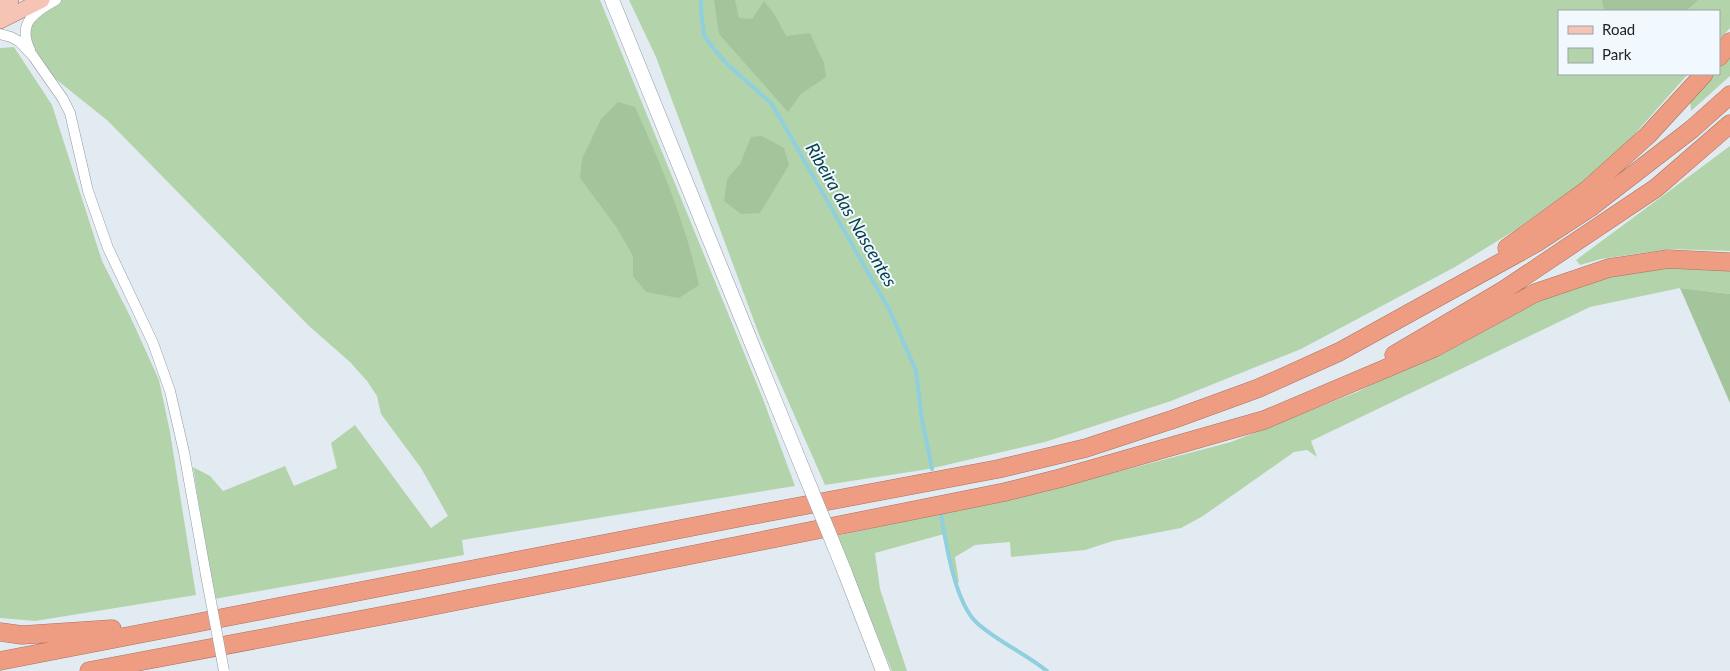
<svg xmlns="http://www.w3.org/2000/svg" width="1730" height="671" font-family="Lato,sans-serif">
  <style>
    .green { fill: #b3d4aa }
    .forest { fill: #a4c49b }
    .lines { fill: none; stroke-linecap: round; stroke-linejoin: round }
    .stream { stroke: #90cfdd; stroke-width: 4 }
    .street-casing { stroke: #939ba1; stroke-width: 11 }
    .secondary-casing { stroke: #939ba1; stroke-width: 15 }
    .primary-casing { stroke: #a77262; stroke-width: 16 }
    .highway-casing { stroke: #a77262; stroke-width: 19 }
    .street { stroke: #fff; stroke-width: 10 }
    .secondary { stroke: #fff; stroke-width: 14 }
    .primary { stroke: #f5c4b4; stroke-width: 15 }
    .highway { stroke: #ef9d82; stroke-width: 18 }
    .street-bridge-casing { stroke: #939ba1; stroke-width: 11; stroke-linecap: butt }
    .secondary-bridge-casing { stroke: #939ba1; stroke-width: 15; stroke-linecap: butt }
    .street-bridge { stroke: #fff; stroke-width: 10 }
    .secondary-bridge { stroke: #fff; stroke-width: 14 }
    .labels { text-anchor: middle; stroke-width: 4; stroke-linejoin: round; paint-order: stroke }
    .water-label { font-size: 18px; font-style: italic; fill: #06414c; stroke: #f1f8fe }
  </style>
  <rect width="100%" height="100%" fill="#e3ebf2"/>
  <!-- green -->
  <path class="green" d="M62,0H600L763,399L795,486L462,540L464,555L214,599L193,467L210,476L223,491L285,466L294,486L337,468L331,443L355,425L431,528L448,516L421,468L381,414L377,396L367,381L350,362L309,326L108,121L52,76L34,55L29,39L32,20L46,9Z
    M629,0H1730V28L1719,40V11H1559V74H1688L1610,162L1517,229L1455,267L1301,349L1171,401L1045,442L929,469L825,485L760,337L656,57Z
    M14,47L52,105L102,261L130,316L159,380L170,432L196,595L35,621L0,618V48Z
    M1730,53V76L1691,111L1690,99L1712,74H1719V66Z
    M1730,146V251L1670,249L1601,259L1580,265L1576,260Z
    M1669,264L1730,270V294L1680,288L1590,307L1311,441L1317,457L1307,450L1294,452L1203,516L1181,528L1113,541L1085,550L1011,557L1010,542L975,545L955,557L959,583L956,581L944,534L875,553L880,589L907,671H892L836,536L1041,492L1231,442L1357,392L1488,326L1534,299L1607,274Z"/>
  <!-- forest -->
  <path class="forest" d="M714,0H735L739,18L752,19L764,1L775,15L786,36L810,33L824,63L826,77L801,94L788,112L719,34Z
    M1602,0H1698L1686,11H1604Z
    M618,102L635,107C661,164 686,224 699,285L679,298L646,292L633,276V256L617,228L580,178L582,159L601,119Z
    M762,136L784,148L789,165L760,213L741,214L724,201L727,179L740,164L751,137Z
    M1680,288L1730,294V403Z"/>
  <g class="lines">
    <!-- stream -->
    <path class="stream" d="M701,0V12L704,35L713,48L727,64L772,104L890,311L916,371L922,420L932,469
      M941,514C946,544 955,603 977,623C998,642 1025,653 1047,671"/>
    <!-- street casing -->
    <g class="street-casing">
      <path id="street" d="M0,34L11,37L20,42L33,56L63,99L70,113L88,191L108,248L153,343L170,391L184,452L206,575
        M30,50C17,23 34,12 56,0"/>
    </g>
    <!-- secondary casing -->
    <g class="secondary-casing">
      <path id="secondary" d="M612,0L795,450
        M844,570L883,671"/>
    </g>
    <!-- primary casing -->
    <g class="primary-casing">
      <path id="primary" d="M0,5L11,0
        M0,21L42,0"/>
    </g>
    <!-- highway casing -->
    <g class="highway-casing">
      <path id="highway" d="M1719,57L1730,42
        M1507,248L1587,190L1648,135L1704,74
        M1394,355L1504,290L1656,188L1730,124
        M0,632L22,635L112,629
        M0,661L748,516L998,469L1086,448L1174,419L1259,388L1339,352L1536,243L1591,207L1692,129L1730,95
        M89,671L412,610L681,557L1005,492L1061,478L1264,420L1434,348L1535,293L1609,268L1668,259L1730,262"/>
    </g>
    <!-- street -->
    <use href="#street" class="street"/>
    <!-- secondary -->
    <use href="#secondary" class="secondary"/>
    <!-- primary -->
    <use href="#primary" class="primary"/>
    <!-- highway -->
    <use href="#highway" class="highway"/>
    <!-- street-bridge casing -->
    <g class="street-bridge-casing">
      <path id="street-bridge" d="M206,575L224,671"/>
    </g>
    <!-- secondary-bridge casing -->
    <g class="secondary-bridge-casing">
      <path id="secondary-bridge" d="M795,450L844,570"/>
    </g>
    <!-- street-bridge -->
    <use href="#street-bridge" class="street-bridge"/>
    <!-- secondary-bridge -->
    <use href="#secondary-bridge" class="secondary-bridge"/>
  </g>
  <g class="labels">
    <!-- water labels -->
    <g class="water-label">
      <text transform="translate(851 215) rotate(60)" y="6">Ribeira das Nascentes</text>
    </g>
  </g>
  <!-- legend -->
  <rect x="1558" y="10" width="162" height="65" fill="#f1f8fe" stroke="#9da3a8"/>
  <rect x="1568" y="26" width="25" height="8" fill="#f5c4b4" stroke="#9da3a8"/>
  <text x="1602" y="35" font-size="15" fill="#202326">Road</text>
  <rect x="1568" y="48" width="25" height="15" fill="#b3d4aa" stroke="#9da3a8"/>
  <text x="1602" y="60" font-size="15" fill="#202326">Park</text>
</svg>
